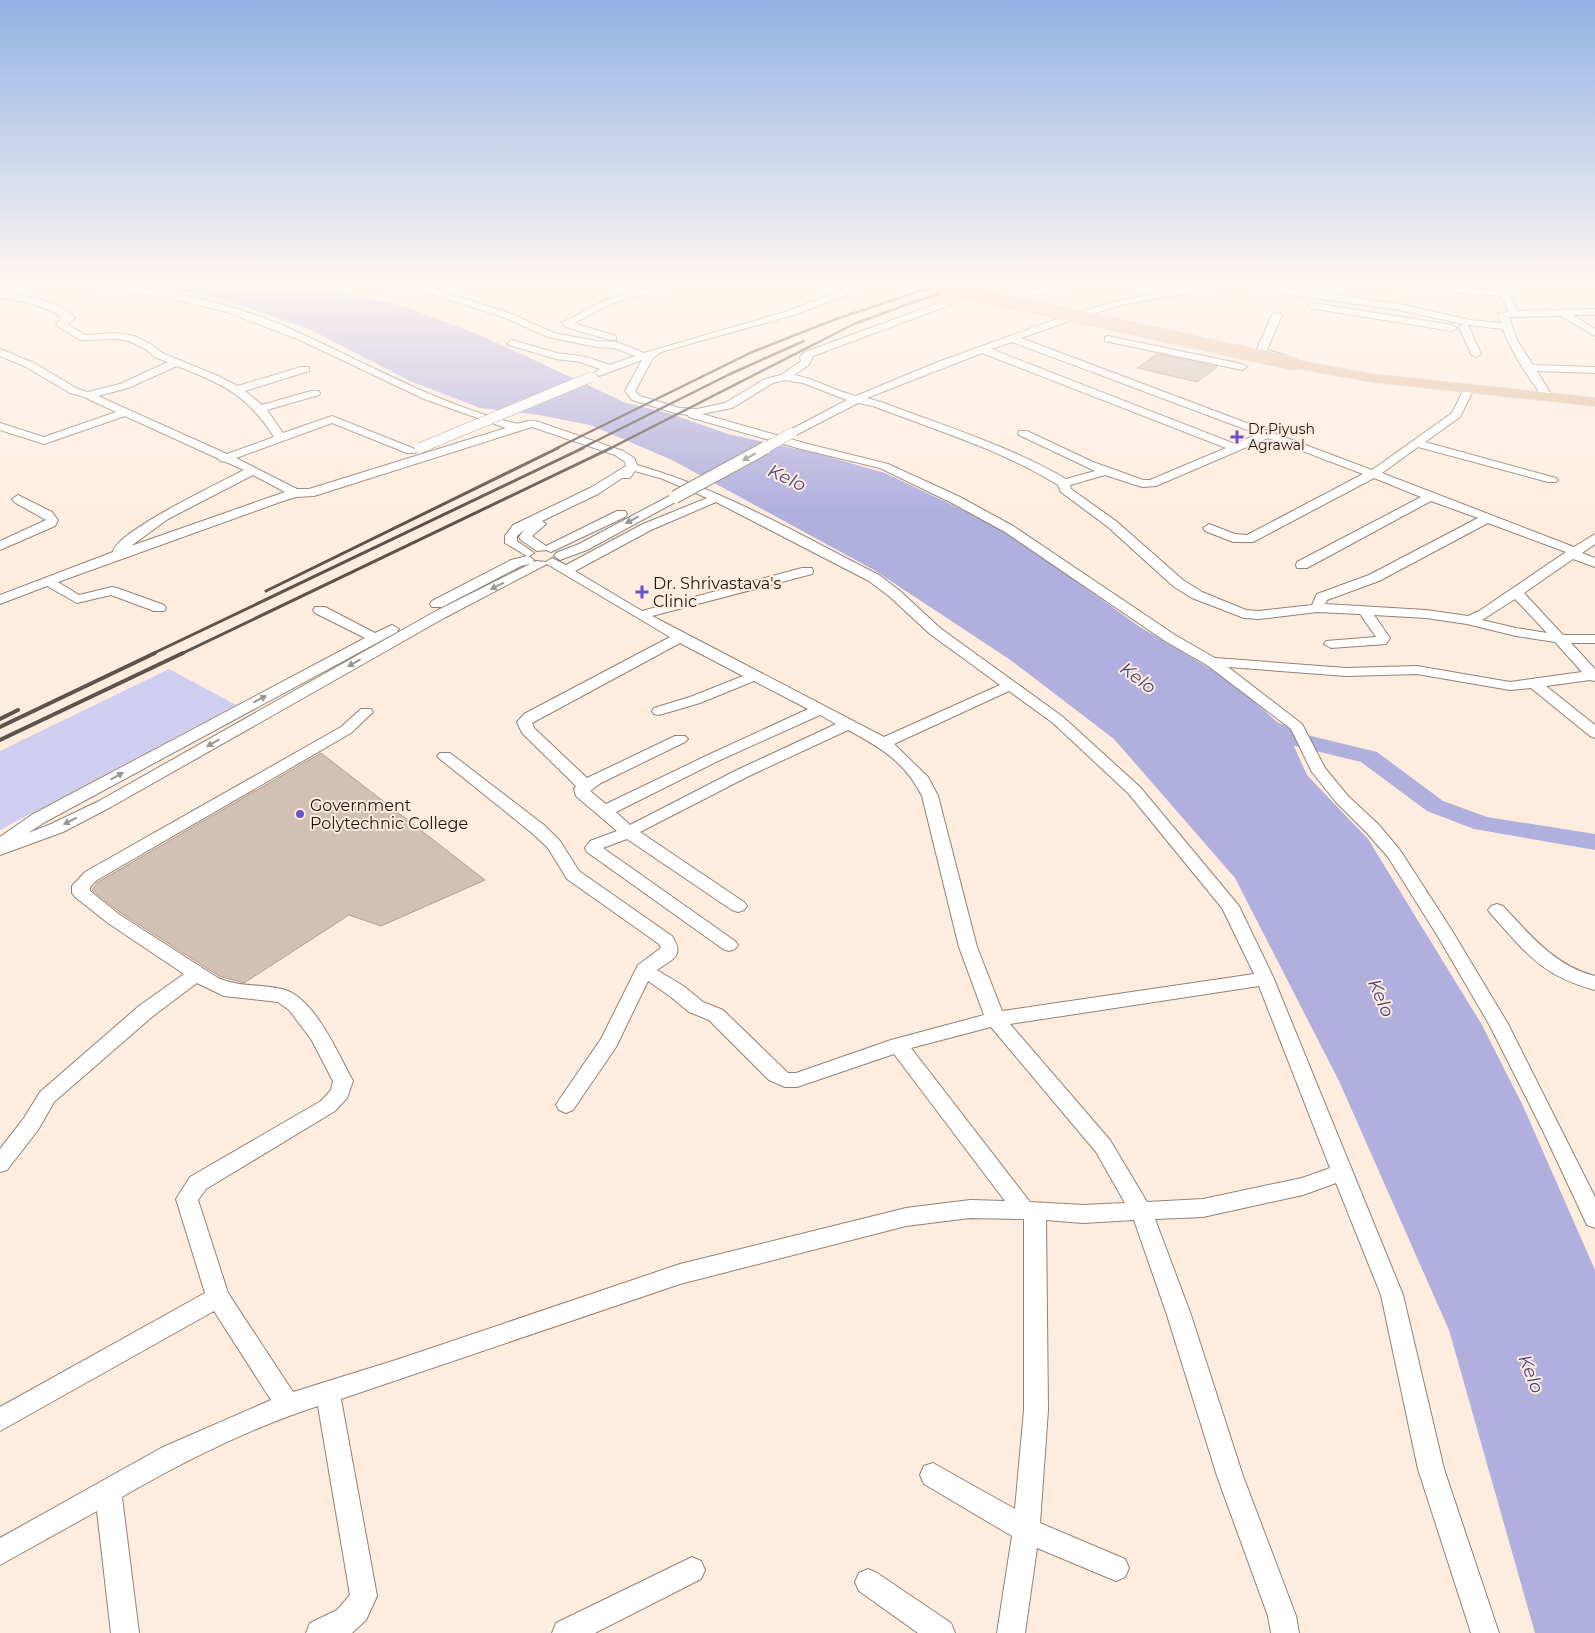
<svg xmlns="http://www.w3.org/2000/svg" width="1595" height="1633" font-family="Montserrat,sans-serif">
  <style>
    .green { fill: #cfcef1 }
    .water { fill: #b1afde }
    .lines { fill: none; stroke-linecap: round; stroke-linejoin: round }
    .river { fill: #b1afde; fill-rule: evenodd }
    .building { fill: #d1c0b3; stroke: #af9f92 }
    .minor-casing { stroke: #918276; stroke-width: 2 }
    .major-casing { stroke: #dad9d9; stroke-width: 2 }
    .minor { fill: #fff; fill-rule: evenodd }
    .major { fill: #e5bfa0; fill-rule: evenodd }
    .rail-far2 { stroke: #5c534c; stroke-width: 2.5 }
    .rail-far1 { stroke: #5c534c; stroke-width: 3 }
    .rail { stroke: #5c534c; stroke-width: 4 }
    .minor-bridge-far1-casing { stroke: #918276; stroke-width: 11; stroke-linecap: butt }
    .minor-bridge-casing { stroke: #918276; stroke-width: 14; stroke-linecap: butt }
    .major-bridge-casing { stroke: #dad9d9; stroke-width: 14; stroke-linecap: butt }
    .minor-bridge-far1 { stroke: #fff; stroke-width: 10 }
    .minor-bridge { stroke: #fff; stroke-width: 12 }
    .major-bridge { stroke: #e5bfa0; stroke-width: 13 }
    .oneway { fill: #989593 }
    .poi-dot { fill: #6953cd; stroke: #feeddf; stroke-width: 2 }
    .labels { text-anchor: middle; stroke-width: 4; stroke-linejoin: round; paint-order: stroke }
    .far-poi-label { font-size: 14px; fill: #1a1410; stroke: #feeddf; text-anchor: start }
    .poi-label { font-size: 16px; fill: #1a1410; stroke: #feeddf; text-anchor: start }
    .water-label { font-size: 18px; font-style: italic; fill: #4a437e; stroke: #feeddf }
  </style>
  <rect width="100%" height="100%" fill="#feeddf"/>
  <!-- green -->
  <path class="green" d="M169,669L236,705L0,830V751Z"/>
  <!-- water -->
  <path class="water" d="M146,284H321L340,293L403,306L482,336L626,403L668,413L728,434L819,454L885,473L1005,530L1140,627L1206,666L1240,689L1287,731L1307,775L1368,839L1482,1025L1523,1106L1595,1270V1633H1535L1449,1330L1339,1081L1235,878L1114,739L1009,659L874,570L672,460L590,425L539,415L480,408L410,381L309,329L223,299Z"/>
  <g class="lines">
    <!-- river -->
    <path class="river" d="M1261,715L1303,734L1377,752L1443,801L1487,817L1595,834V850L1474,829L1427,811L1361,762L1287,744L1253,727L1250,722L1253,717Z"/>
  </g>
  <!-- building -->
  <path class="building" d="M1157,354L1217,367L1197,382L1137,368Z
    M321,753L485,880L381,926L349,915L244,983L219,976L121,913L92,890L98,882Z"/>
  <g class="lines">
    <!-- minor casing -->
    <g class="minor-casing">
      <path id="minor" d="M74,284C146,284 217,298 284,326C360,359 433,403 514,423C521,425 528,419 536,421L623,451L634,458L637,465C722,489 800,535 879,575L900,591L940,628L1063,717L1140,787L1239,906L1274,979L1403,1295L1444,1469L1499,1633H1471L1418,1469L1381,1295L1336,1183L1303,1195L1203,1217L1155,1219L1191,1315L1243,1476L1296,1616L1299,1633H1271L1268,1616L1217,1476L1167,1315L1134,1220L1083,1223L1046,1220L1048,1410L1040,1523L1125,1559L1129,1568L1125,1577L1116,1581L1037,1548L1025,1633H997L1012,1536L924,1484L920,1475L924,1466L933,1463L1015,1509L1024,1410V1219L970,1218L906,1226L680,1284L341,1399L377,1596L366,1620L352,1633H306L310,1623L337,1610L350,1595L318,1406C250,1428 184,1461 122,1497L139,1633H111L97,1511L0,1565V1538L161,1448L271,1400L214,1311L0,1431V1407L205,1293L176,1199L190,1177L321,1101L331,1090L333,1081L311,1039L289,1010L278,1002L224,996L197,983L153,1016L54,1102L38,1130L7,1170L0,1172V1149L24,1118L40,1092L139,1006L184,974L108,923L75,897L72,893V886L85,872L341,727L361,709H371L373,712L351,733L97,880L90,887V891L120,915L218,978C238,987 260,984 282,989C314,996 338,1054 353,1081L347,1098L335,1111L206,1189L198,1200L228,1293L293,1392L399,1359L680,1264L906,1208L970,1200L1005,1201L894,1054L797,1087H785L769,1080L709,1020L689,1012L671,997L648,981L616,1047L573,1110L566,1113L559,1110L556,1105L559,1100L601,1039L638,965L661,948L659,944L567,879L548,848L532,833L440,759L437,756L440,753H450L544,825L560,841L579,871L672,936C685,956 673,959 657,970L685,987L703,1002L723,1010L788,1073H796L891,1040L984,1015L959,947L922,796C905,762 880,747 848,730L749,776L640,832L744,902L747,906L744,910L738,912L732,910L627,839L603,848L735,941L738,945L735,949L729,951L723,949L587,852L585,848L590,841L617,831L576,796L574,789L576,786L522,733L517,722L524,714L670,637L547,564L446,617L111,807L63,832L0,855V837L33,814L365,638L315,613L313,610L315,607H325L375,633L392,625L399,629L397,632L45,822L28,833L51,824L99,801L436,611L536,561L546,562L552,558L566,565L643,524L707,498L663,479L635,471L630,478H622L598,494L542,521L546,524L532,536L546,546L617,511H625L627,514L625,517L551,552L546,550L537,551L521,540L519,537L524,530L517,536V541L534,553L529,556L534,560L533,563L521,566L442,607H432L430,604L432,601L511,560L527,556L505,543V536L513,525L590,488L626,466L625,462L615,455L532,427L314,496L296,497L283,501L58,582L79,595L112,587L117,588L164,605L166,608L164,611H154L111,595L77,603L47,586L0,604V595L113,552C114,533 223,481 244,470L226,462L220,461L219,459L125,416L44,444L0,430V423L44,437L116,412L84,397L70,393L26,367L0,356V349L34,363L78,389L88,392L120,384L168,362L154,357L146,349L129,341L117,339L80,340L59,327L56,323L63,318C44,305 22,301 0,298V292C24,296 57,299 75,318L67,324L85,335L117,333L134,336L152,345L162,353L216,375L238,386L301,367H309V371L245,391L262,405L311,391H319L320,393L319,395L267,410L283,433L332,416L415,449L417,451L415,453H407L332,423L236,458L297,489H309L506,428L424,399L300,340L224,311L153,295L78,287ZM177,366C221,383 248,395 274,437L227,454L98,396L128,388ZM253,475L285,492L131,546L168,519ZM716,502L869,581L890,597L930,634L1000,685L884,737L652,616L812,574L813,571L812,568H802L642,611L575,571L651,530ZM680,643L743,676L690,697L654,708L652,711L654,714L659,715L700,703L754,681L808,709L708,755L606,804L590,791L601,783L685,742L688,739L685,736H675L587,778L534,728L532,723ZM1009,691L1053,723L1128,793L1222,908L1254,974L1002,1011L977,947L938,796L928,777L894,744ZM820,715L836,724L737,770L630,825L616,812L718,761ZM1259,986L1330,1168L1302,1178L1203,1199L1147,1202L1110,1140L1010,1024ZM991,1027L1096,1152L1125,1203L1083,1205L1030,1202L911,1048Z
        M369,284L395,286L423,285L509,313L554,333L597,341L617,342L644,353L788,311L842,290L844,287L842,284H879L875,287L852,289L849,294L794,315L661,352L653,358L635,391L640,396L680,408L697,409L725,403L765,379L781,375L801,361L800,357L805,352L947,300L952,303L950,305L813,356L809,365L794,375C816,379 835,391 856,396L938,362L1065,316L1121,300L1188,287L1189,284H1259L1399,304L1470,320L1501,323L1498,315L1500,313L1509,312L1501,296L1385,287L1381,284H1419L1498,291L1495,284H1504L1518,311L1595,309V315H1573L1595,329V336L1561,316L1509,317L1517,340L1533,365L1595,367V373L1537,371L1552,396L1547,399L1543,398C1528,376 1512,354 1503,329L1468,325L1481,354L1476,357L1471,354L1459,327L1463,324L1399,310L1238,287L1203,290L1122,305L1072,320L1021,338L1372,470L1452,413L1465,387H1473L1474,389L1460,417L1425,442L1556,478L1558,480L1556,482H1548L1418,447L1382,473L1574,547L1595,534V544L1582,553L1595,558V567L1573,559L1524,593L1563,635H1595V643H1571L1595,669V681L1590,680L1546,686L1595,725V738L1590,736L1531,688L1510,690L1417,674L1346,676L1228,667L1302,724L1325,768L1348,796L1378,824L1400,850L1451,929L1508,1024L1595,1197V1228L1587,1225L1543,1131L1489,1024L1437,935L1388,857L1366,832L1336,802L1312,772L1291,729L1207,665L1165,641L1005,532L952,503L880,468L801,449L689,417L688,415L675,413L632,400L625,391L642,360L599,376L594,373L600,369L580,362L556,359L509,345L507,343L512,340L557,353L586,357L610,365L635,356L615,348L597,347L548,337L503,317L419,290L395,292ZM1012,342L1258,434L1235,444L991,349ZM982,353L1226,448L1150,480H1143L1093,462L1027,431H1019L1018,433L1019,435L1095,471L1066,479C1010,446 942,425 881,402L867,398ZM785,380L803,383L847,400L788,431L787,433L788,435H796L858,403L873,406C935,430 1002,450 1058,485L1061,492L1108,527L1173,586L1192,598L1244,618L1259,619L1317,612L1360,614L1376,637L1326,641L1324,644L1331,648L1386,644L1390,638L1374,615L1426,618L1467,624L1516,636L1555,642L1582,672L1510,682L1417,666L1346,668L1215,658L1175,635L1013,526L960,497L888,464L808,444L702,414L732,408L773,383ZM1268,438L1363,474L1247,535L1235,534L1209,524L1203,528L1205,531L1233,542H1253L1374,478L1421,497L1297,562L1296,565L1297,568H1307L1431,501L1478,518L1369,575L1317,594L1312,605L1259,611L1246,610L1202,592L1183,580L1116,521L1071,489L1070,485L1105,475L1142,487L1156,486ZM1488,523L1566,552L1479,611L1468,616L1426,610L1325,604L1327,600L1379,581ZM1515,599L1547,633L1516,628L1482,620Z
        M663,284H678L611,304L574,323L616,336V340H610L566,327L562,323L605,300Z
        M1062,284H1081L1077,287L1009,300L1004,297L1009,294Z
        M1313,303L1452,325L1457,328L1452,331L1310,308L1308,306Z
        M1277,312L1282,315L1267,350L1285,355L1286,357L1281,360L1256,351L1272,315Z
        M1108,336L1242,364L1247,367L1242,370L1105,341V337Z
        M675,493L679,494L681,497L679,500L587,550L560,560L554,556L556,553L579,544Z
        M18,495L52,512L58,520L55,526L0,550V541L46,520L14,502L12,499Z
        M1497,904L1503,906C1530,935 1555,966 1595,976V990C1542,976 1526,953 1491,914L1488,910L1491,906Z
        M692,1557L701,1561L705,1570L701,1579L595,1633H552L556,1623Z
        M868,1569L877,1573L951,1623L955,1633H918L859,1591L855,1582L859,1573Z"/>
    </g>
    <!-- major casing -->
    <g class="major-casing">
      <path id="major" d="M1295,360L1372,374L1595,398V406L1372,382L1290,367L1288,364Z"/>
    </g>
    <!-- minor -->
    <use href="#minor" class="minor"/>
    <!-- major -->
    <use href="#major" class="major"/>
    <!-- rail-far2 -->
    <path class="rail-far2" d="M555,449L752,352L836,319L941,284
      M580,449L730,374L804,341
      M609,449L854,324L911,303L972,284"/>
    <!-- rail-far1 -->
    <path class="rail-far1" d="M266,591L558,448
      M152,654L583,448
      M181,654L611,448"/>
    <!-- rail -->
    <path class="rail" d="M0,719L18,710
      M0,727L155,653
      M0,740L183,653"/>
    <!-- minor-bridge-far1 casing -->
    <g class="minor-bridge-far1-casing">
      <path id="minor-bridge-far1" d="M420,448L591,377
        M763,449L792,433"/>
    </g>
    <!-- minor-bridge casing -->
    <g class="minor-bridge-casing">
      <path id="minor-bridge" d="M675,497L765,448"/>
    </g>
    <!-- major-bridge casing -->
    <g class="major-bridge-casing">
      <path id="major-bridge" d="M928,284L1295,364"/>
    </g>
    <!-- minor-bridge-far1 -->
    <use href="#minor-bridge-far1" class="minor-bridge-far1"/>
    <!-- minor-bridge -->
    <use href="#minor-bridge" class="minor-bridge"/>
    <!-- major-bridge -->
    <use href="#major-bridge" class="major-bridge"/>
  </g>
  <!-- one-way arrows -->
  <defs><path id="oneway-solid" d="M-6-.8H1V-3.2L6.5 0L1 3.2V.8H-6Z" transform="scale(1.25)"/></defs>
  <g class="oneway">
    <use href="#oneway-solid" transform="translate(749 457) rotate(151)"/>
    <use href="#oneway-solid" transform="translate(632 520) rotate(152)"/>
    <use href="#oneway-solid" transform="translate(497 586) rotate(153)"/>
    <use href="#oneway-solid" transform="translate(354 663) rotate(151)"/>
    <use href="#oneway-solid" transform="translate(260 699) rotate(-27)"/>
    <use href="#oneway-solid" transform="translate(213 743) rotate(150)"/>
    <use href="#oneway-solid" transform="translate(117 776) rotate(-29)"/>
    <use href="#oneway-solid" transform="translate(70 821) rotate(153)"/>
  </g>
  <!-- sky -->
  <linearGradient id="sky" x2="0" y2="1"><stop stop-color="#92b2e4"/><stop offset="0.55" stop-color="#fff7f1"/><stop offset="1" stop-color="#fff7f1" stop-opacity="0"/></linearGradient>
  <rect width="1595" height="513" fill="url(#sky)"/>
  <!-- markers -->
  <g class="poi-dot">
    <path d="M1234.5 429.5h5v5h5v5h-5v5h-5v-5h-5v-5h5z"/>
    <path d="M639.5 584.5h5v5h5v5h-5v5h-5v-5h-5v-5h5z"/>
    <circle cx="300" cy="814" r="5"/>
  </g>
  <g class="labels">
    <!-- far-poi labels -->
    <g class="far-poi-label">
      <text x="1248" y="434">Dr.Piyush<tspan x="1248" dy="16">Agrawal</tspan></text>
    </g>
    <!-- poi labels -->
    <g class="poi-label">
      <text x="653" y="589">Dr. Shrivastava's<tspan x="653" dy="18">Clinic</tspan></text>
      <text x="310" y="811">Government<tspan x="310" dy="18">Polytechnic College</tspan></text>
    </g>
    <!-- water labels -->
    <g class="water-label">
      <text transform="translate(787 478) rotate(25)" y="6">Kelo</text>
      <text transform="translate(1138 678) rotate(37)" y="6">Kelo</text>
      <text transform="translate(1381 998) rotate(67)" y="6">Kelo</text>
      <text transform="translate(1531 1374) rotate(69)" y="6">Kelo</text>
    </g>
  </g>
</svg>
